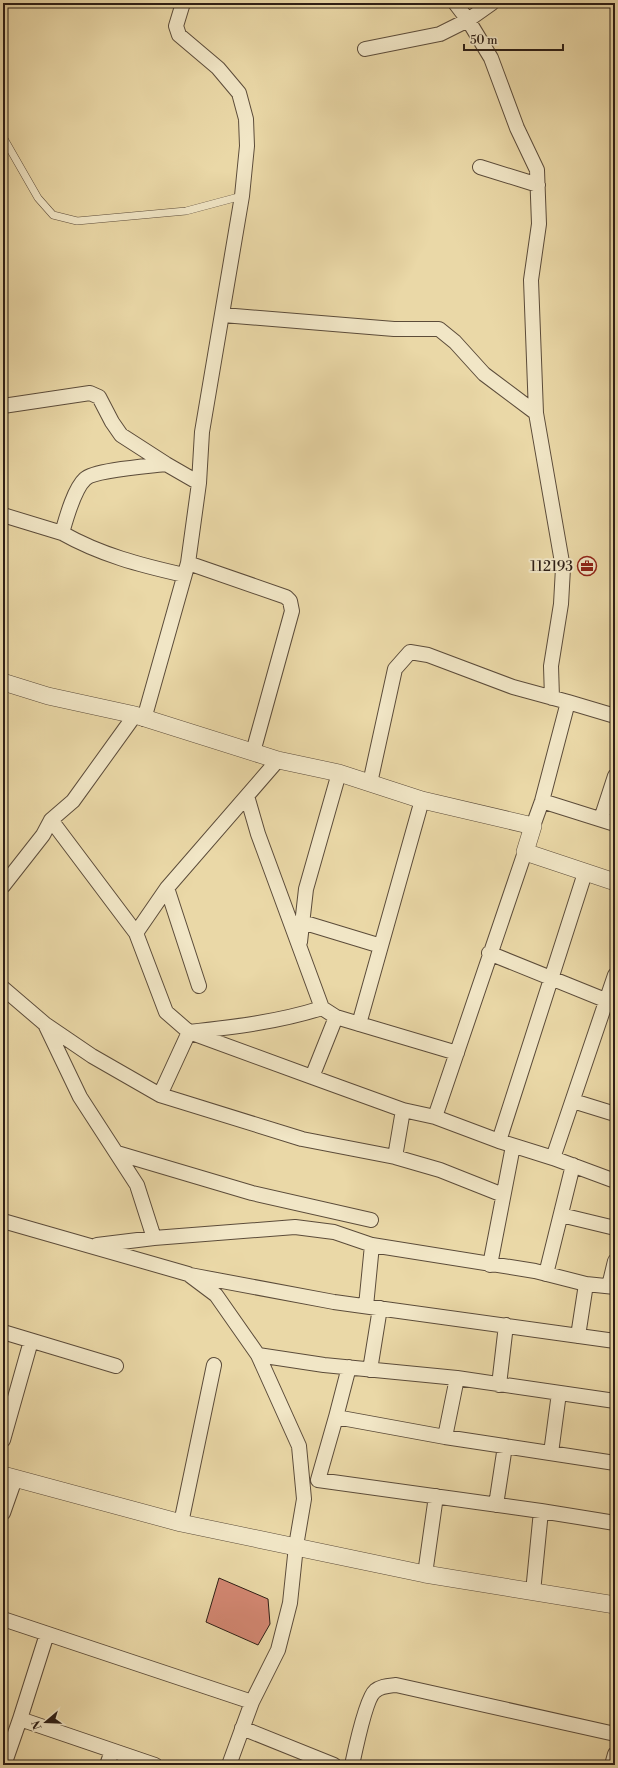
<svg xmlns="http://www.w3.org/2000/svg" width="618" height="1768" font-family="'Libre Bodoni',serif">
  <style>
    .building { fill: #d38772; stroke: #2d1e15 }
    .lines { fill: none; stroke-linecap: round; stroke-linejoin: round }
    .service-casing { stroke: #5c4c3a; stroke-width: 8 }
    .minor-casing { stroke: #5c4c3a; stroke-width: 16 }
    .tertiary-casing { stroke: #5c4c3a; stroke-width: 18 }
    .service { stroke: #f1e6c6; stroke-width: 7 }
    .minor { stroke: #f1e6c6; stroke-width: 14 }
    .tertiary { stroke: #f1e6c6; stroke-width: 17 }
    .labels { text-anchor: middle; stroke-width: 4; stroke-linejoin: round; paint-order: stroke }
    .poi-label { font-size: 14px; fill: #2d1e15; stroke: #f1e6c6; text-anchor: end }
  </style>
  <rect width="100%" height="100%" fill="#ead8a7"/>
  <filter id="stains"><feTurbulence type="fractalNoise" baseFrequency=".005" numOctaves="4"/><feColorMatrix values="0 0 0 0 .2 0 0 0 0 .09 0 0 0 0 .02 0 0 0 .5 -.17"/></filter>
  <radialGradient id="worn" r=".72"><stop offset=".6" stop-color="#630" stop-opacity="0"/><stop offset="1" stop-color="#630" stop-opacity=".3"/></radialGradient>
  <!-- building -->
  <path class="building" d="M219,1578L268,1599L270,1624L258,1645L206,1622Z"/>
  <g class="lines">
    <!-- service casing -->
    <g class="service-casing">
      <path id="service" d="M3,137L38,198L53,215L77,221L186,211L242,196"/>
    </g>
    <!-- minor casing -->
    <g class="minor-casing">
      <path id="minor" d="M455,3L468,20L491,58L517,128L537,170L539,224L531,280L536,413L563,568L561,604L551,666L552,698
        M365,49L440,34L468,20L492,3
        M480,167L538,185
        M223,315L394,329H439L455,342L484,374L536,413
        M3,406L90,393L99,397L112,422L121,435L166,464L199,483
        M166,464C150,466 94,470 85,479C74,489 66,519 62,533C101,555 140,565 184,575
        M3,515L62,533
        M188,563L286,597L290,601L292,611L253,752
        M144,719L188,563L199,483L202,432L242,196L247,146L246,119L239,93L218,68L179,35L176,26L183,3
        M370,783L395,669L410,652L428,655L513,687L568,702
        M247,796L258,834L322,1008L336,1017L457,1053
        M542,801L615,824
        M601,819L615,776
        M51,820L136,933L166,1012L189,1032C234,1027 278,1022 322,1008
        M533,826L542,801L568,702L615,716
        M525,852L435,1117L499,1141L553,1158L615,1181
        M3,886L43,835L51,820L73,801L135,715
        M167,888L199,986
        M302,922L381,946
        M136,933L167,888L278,760
        M300,942L306,889L339,773
        M489,953L615,1004
        M3,988L45,1024L92,1056L160,1095L302,1139L395,1157L440,1170L503,1195
        M336,1017L312,1077L403,1110L435,1117
        M45,1024L80,1097L137,1185L154,1238
        M359,1024L422,800
        M160,1095L189,1032L312,1077
        M573,1101L615,1114
        M499,1141L585,873
        M117,1153L252,1193L371,1220
        M395,1157L403,1110
        M553,1158L615,975
        M561,1215L615,1228
        M3,1221L188,1274L216,1295L258,1355L299,1446L304,1499L296,1546L290,1603L278,1650L252,1702L229,1765
        M97,1245L154,1238L295,1227L334,1232L372,1245L535,1271L586,1284L615,1287
        M490,1265L513,1146
        M546,1274L573,1165
        M190,1275L334,1302L615,1341
        M609,1286L615,1261
        M366,1306L372,1245
        M3,1332L116,1366
        M578,1336L586,1284
        M258,1355L324,1365L457,1378L615,1401
        M349,1367L336,1417L445,1437L615,1463
        M370,1370L380,1308
        M499,1385L506,1325
        M336,1417L318,1480L541,1511L615,1523
        M445,1437L457,1378
        M3,1440L31,1341
        M551,1453L559,1393
        M496,1505L505,1446
        M3,1513L15,1479
        M181,1523L214,1365
        M425,1574L436,1496
        M533,1592L541,1511
        M3,1619L252,1702
        M20,1719L47,1634
        M242,1728L334,1765
        M4,1765L20,1719L155,1765
        M107,1765L112,1751
        M352,1765C355,1751 366,1698 375,1691C381,1686 388,1686 396,1685L615,1734
        M612,1765L615,1754"/>
    </g>
    <!-- tertiary casing -->
    <g class="tertiary-casing">
      <path id="tertiary" d="M3,682L48,696L135,715L278,760L339,773L422,800L533,826L525,852L615,882
        M3,1475L181,1523L425,1574L615,1605"/>
    </g>
    <!-- service -->
    <use href="#service" class="service"/>
    <!-- minor -->
    <use href="#minor" class="minor"/>
    <!-- tertiary -->
    <use href="#tertiary" class="tertiary"/>
  </g>
  <!-- icons -->
  <defs>
    <g id="office-ring" transform="scale(1)"><circle r="9.5" fill="#f1e6c6" stroke="#8f2418" stroke-width="1.5"/><path d="M-6-3h4V-5.5h4V-3h4V5H-6ZM-1-4.5V-3h2v-1.5ZM-6 0V1H6V0Z" fill="#8f2418"/></g>
  </defs>
  <g fill-rule="evenodd">
    <use href="#office-ring" x="587" y="566"/>
  </g>
  <g class="labels">
    <!-- poi labels -->
    <g class="poi-label">
      <text x="573" y="571">112193</text>
    </g>
  </g>
  <!-- margin -->
  <rect width="618" height="1768" fill="none" stroke="#ead8a7" stroke-width="16"/>
  <rect x="4" y="4" width="610" height="1760" fill="none" stroke="#2d1e15" stroke-width="2"/>
  <rect x="8" y="8" width="602" height="1752" fill="none" stroke="#2d1e15"/>
  <!-- north arrow -->
  <g transform="translate(46 1722) rotate(251)" stroke="#f1e6c6" stroke-width="3" paint-order="stroke">
  <path d="M0-3L7 15L0 10L-7 15Z" fill="#2d1e15"/>
  <text y="-6" font-size="11" font-weight="bold" text-anchor="middle" fill="#2d1e15">N</text>
  </g>
  <!-- scale -->
  <path d="M464 44v6h99v-6" fill="none" stroke="#2d1e15" stroke-width="2"/>
  <text x="470" y="44" font-size="12" fill="#2d1e15" stroke="#f1e6c6" stroke-width="3" paint-order="stroke">50 m</text>
  <rect width="100%" height="100%" filter="url(#stains)"/>
  <rect width="100%" height="100%" fill="url(#worn)"/>
</svg>
